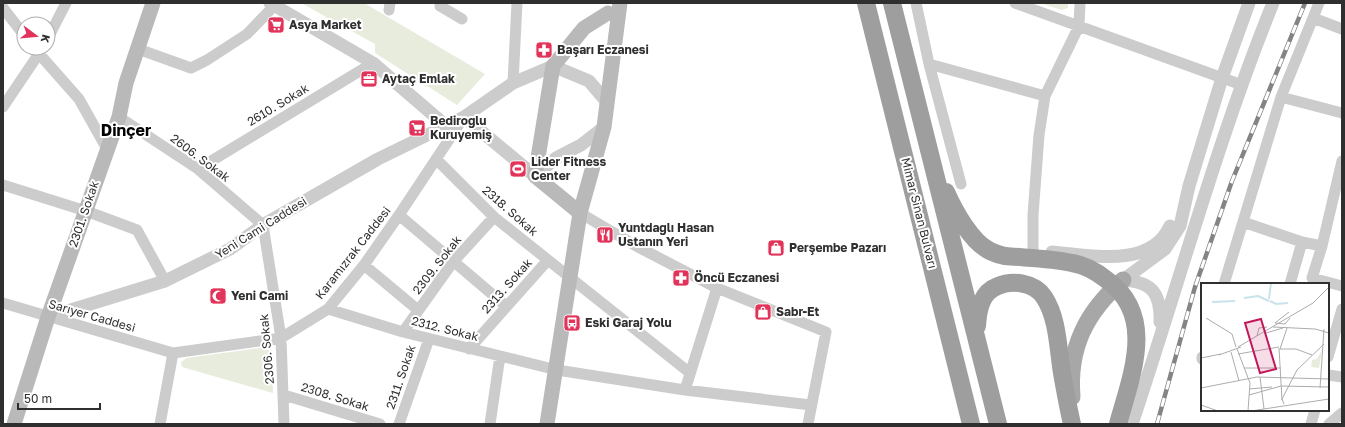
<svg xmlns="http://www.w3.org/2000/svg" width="1345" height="427" font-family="'Golos Text',sans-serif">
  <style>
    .green { fill: #e7ecdd }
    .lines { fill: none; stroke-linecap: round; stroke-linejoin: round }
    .minor { stroke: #ccc; stroke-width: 11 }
    .tertiary { stroke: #ccc; stroke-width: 13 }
    .secondary { stroke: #b9b9b9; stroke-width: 15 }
    .primary { stroke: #a7a7a7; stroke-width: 17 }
    .trunk { stroke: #9e9e9e; stroke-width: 18 }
    .rail-casing { stroke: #848484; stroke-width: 4.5 }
    .rail { stroke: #fff; stroke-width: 3; stroke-dasharray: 9; stroke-linecap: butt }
    .trunk-bridge { stroke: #9e9e9e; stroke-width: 18 }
    .labels { text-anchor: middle; stroke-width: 4; stroke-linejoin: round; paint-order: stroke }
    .poi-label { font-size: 12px; font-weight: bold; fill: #2f2f2f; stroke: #fff; text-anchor: start }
    .street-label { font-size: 12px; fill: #2f2f2f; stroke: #fff }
    .district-label { font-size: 16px; font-weight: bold; fill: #000; stroke: #fff }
    .inset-river { fill: none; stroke: #c9e3eb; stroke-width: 2 }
    .inset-road { fill: none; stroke: #acacac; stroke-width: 1 }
    .view { fill: #c2185b; fill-opacity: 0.15; stroke: #c2185b; stroke-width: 2 }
    .inset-edge { fill: none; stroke: #2f2f2f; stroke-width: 2 }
  </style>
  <rect width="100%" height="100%" fill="#fff"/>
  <!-- green -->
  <path class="green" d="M301,3H364L485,74L457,105L375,53V44Z
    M1040,3H1068V8L1062,10Z
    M267,347L272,357L273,393L182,367L181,362L187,358Z"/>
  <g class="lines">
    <!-- minor -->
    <path class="minor" d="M440,3V6L462,19
      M916,3L929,64L961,184
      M1015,3L1242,85
      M3,8L24,35
      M389,10L390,3
      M1313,18L1342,29
      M48,38L66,3
      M34,48L79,99L107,149
      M138,49L191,68L207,60L247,34L275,5
      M929,64L1045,96
      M513,83L517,3
      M1281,97L1342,113
      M3,107L42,49
      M119,117L198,169L263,225L281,338L284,424
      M436,159L494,217L690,373
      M1342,161L1322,246L1312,278L1342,286
      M198,169L373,63
      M3,185L86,211L137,230L165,281
      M580,213L638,247L717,288L826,332L808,424
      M399,215L506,306
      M1243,222L1302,242L1322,246
      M1033,251V215L1039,135L1045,96L1079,26L1080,3
      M364,265L418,310
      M1224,284L1281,97L1319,3
      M1290,284L1302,242
      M3,303L173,353L281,338L328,309L364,265L399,215L464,117
      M328,309L403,332L557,370L685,390L811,405
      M403,332L453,262L494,217
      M469,349L548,260
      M1202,357V359
      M1328,357L1342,309
      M1328,375L1342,377
      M685,390L717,288
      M284,395L380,424
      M160,424L173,353
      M399,424L429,339
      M490,424L500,356
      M1311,424L1315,410
      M1329,424L1342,413"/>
    <!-- tertiary -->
    <path class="tertiary" d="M270,3L373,63L445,125
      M464,117L535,176L556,158L581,145L604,127
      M1052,252C1090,255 1151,269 1170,226
      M1123,280L1165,249L1180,226L1189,186L1222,78L1249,3
      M1123,280C1153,282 1161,294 1160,322
      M48,317L165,281L230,249L263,225L378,159L464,117L513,83L553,66L589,81L606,101
      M1132,424C1179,284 1217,141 1273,3"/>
    <!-- secondary -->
    <path class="secondary" d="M580,213L535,176L553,66L584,28L608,13
      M14,424L48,317L119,117L126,83L153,3
      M547,424L580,213L604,127L620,3"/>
    <!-- primary -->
    <path class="primary" d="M1072,397C1068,348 1086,312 1123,280"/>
    <!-- trunk -->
    <path class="trunk" d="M866,3L971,424
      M892,3L998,424
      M946,192C954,210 971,242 990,251C994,253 1000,255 1005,256
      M977,326C978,310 981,292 998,286C1012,280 1034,282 1044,297C1058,318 1058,349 1062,373C1065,390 1068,407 1072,424"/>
    <!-- rail casing -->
    <g class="rail-casing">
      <path id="rail" d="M1157,424L1195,287L1232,181L1305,3"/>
    </g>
    <!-- rail -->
    <use href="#rail" class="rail"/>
    <!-- trunk-bridge -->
    <path class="trunk-bridge" d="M1005,256C1027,258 1050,258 1072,263C1085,265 1097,272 1107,280C1157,316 1131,376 1118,424"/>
  </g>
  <!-- icons -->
  <defs>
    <g id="supermarket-square" transform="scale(0.9)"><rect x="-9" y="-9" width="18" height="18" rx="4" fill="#e2345a" stroke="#fff"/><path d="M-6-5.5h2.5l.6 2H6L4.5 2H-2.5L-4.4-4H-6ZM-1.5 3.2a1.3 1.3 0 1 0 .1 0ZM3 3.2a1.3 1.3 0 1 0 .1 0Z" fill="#fff"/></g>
    <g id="pharmacy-square" transform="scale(0.9)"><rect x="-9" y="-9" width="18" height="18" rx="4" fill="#e2345a" stroke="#fff"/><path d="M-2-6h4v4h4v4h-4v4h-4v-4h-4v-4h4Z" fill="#fff"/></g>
    <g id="office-square" transform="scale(0.9)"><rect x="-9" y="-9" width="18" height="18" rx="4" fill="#e2345a" stroke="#fff"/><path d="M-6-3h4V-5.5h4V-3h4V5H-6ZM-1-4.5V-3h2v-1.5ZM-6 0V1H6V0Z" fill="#fff"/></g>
    <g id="stadium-square" transform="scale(0.9)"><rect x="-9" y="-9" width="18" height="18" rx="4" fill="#e2345a" stroke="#fff"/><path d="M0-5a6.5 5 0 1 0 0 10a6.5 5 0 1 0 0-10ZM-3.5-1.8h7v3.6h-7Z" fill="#fff"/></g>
    <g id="restaurant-square" transform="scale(0.9)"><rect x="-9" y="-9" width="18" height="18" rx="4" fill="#e2345a" stroke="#fff"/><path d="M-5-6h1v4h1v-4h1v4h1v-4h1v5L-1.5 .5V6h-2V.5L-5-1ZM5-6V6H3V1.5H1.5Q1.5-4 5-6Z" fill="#fff"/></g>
    <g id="shop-square" transform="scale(0.9)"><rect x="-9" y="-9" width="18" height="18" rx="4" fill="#e2345a" stroke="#fff"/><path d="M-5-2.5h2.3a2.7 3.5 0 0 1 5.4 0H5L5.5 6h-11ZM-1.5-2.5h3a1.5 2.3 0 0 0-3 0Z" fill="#fff"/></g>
    <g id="mosque-square" transform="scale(0.9)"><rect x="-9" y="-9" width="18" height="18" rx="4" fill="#e2345a" stroke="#fff"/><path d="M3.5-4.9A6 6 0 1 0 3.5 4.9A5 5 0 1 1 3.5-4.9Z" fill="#fff"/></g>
    <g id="bus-square" transform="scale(0.9)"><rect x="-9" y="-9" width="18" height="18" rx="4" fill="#e2345a" stroke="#fff"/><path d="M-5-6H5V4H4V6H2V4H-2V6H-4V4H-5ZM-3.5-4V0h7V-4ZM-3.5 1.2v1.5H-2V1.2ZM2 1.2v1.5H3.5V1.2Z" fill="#fff"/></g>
  </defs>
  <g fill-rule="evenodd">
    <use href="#supermarket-square" x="276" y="25"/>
    <use href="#pharmacy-square" x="544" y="50"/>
    <use href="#office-square" x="369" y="79"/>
    <use href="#supermarket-square" x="417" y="128"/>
    <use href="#stadium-square" x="518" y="169"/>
    <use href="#restaurant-square" x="605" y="235"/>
    <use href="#shop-square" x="776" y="248"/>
    <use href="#pharmacy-square" x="681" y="278"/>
    <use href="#mosque-square" x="218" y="296"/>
    <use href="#shop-square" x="763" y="312"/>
    <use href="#bus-square" x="572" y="323"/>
  </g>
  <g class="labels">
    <!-- poi labels -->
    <g class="poi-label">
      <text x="289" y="29">Asya Market</text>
      <text x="557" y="54">Başarı Eczanesi</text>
      <text x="382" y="83">Aytaç Emlak</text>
      <text x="430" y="125">Bediroğlu<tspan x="430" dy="14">Kuruyemiş</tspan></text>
      <text x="531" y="166">Lider Fitness<tspan x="531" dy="14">Center</tspan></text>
      <text x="618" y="232">Yuntdağlı Hasan<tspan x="618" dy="14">Ustanın Yeri</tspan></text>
      <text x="789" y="252">Perşembe Pazarı</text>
      <text x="694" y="282">Öncü Eczanesi</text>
      <text x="231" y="300">Yeni Cami</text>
      <text x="776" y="316">Sabr-Et</text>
      <text x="585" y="327">Eski Garaj Yolu</text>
    </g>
    <!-- street labels -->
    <g class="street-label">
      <text transform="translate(278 105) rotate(-31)" y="4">2610. Sokak</text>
      <text transform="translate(200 158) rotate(37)" y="4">2606. Sokak</text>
      <text transform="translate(510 211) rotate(41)" y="4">2318. Sokak</text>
      <text transform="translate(919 213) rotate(76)" y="4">Mimar Sinan Bulvarı</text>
      <text transform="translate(84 214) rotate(-71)" y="4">2301. Sokak</text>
      <text transform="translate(261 228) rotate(-32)" y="4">Yeni Cami Caddesi</text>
      <text transform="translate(353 253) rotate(-52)" y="4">Karamızrak Caddesi</text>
      <text transform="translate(437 265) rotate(-52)" y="4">2309. Sokak</text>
      <text transform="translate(507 286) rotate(-48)" y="4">2313. Sokak</text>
      <text transform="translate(92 316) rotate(16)" y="4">Sarıyer Caddesi</text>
      <text transform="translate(445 329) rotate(14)" y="4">2312. Sokak</text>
      <text transform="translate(267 349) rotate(-95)" y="4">2306. Sokak</text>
      <text transform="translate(401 377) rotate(-71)" y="4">2311. Sokak</text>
      <text transform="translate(335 397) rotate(17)" y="4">2308. Sokak</text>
    </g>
    <!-- district labels -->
    <g class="district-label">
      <text x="126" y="136">Dinçer</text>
    </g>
  </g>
  <!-- overview -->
  <g transform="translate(1201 283)">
    <rect width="128" height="128" fill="#fff"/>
    <path d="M121,67L118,85L110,84L111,77L116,76Z" fill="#e7ecdd"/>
    <path class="inset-river" d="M43,15L57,13L68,18M68,16L70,0M69,18L75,21L87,20M11,19L34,18"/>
    <path class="inset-road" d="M88,29L74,40L84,41L89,35M5,35L31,51L35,64M72,44L114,46L128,50M65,50L82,45M56,53L58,45L66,44M37,64L112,20L128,4M78,65L81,117M36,66L49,100L47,128M79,66L86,45M79,66H95L111,72M30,69L38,98M37,71L78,64M18,72L40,64M0,75L20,71M43,85H80M59,94L63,126M0,105L56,94L128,96M119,105L123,46M48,106L71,104M48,112L80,103L128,104M83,121L81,116L96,87L123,61M0,122L17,128M50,128L128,116"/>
    <path class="view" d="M60,36L75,86L59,90L44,40Z"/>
    <rect width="128" height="128" class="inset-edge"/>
  </g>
  <!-- border -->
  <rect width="1345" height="427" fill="none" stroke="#2f2f2f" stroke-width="8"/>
  <!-- north arrow -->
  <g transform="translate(36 36) rotate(106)"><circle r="19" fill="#ffffff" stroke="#acacac"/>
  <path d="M0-3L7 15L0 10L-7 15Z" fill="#e2345a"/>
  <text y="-6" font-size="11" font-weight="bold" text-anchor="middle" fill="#2f2f2f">K</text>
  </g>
  <!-- scale -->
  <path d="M18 403v6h82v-6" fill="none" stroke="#2f2f2f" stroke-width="2"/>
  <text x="24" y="403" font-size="12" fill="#2f2f2f" stroke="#ffffff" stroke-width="3" paint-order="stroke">50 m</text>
</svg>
